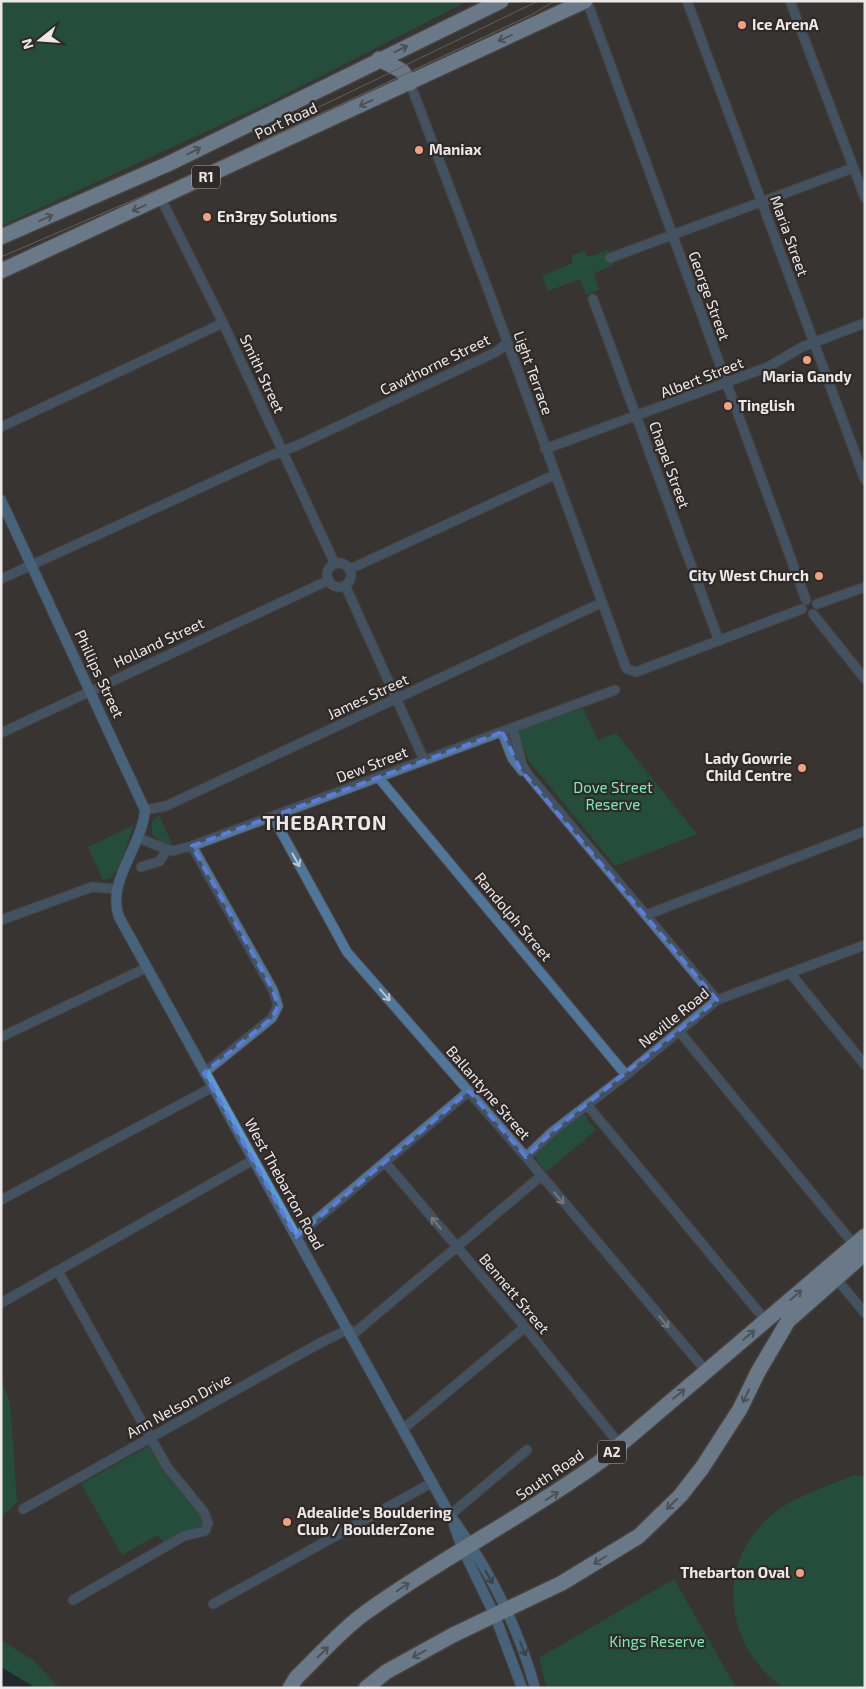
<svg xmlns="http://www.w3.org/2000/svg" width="866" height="1689" font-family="'Exo 2',sans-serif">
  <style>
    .green { fill: #0e6a49 }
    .water { fill: #051b2a }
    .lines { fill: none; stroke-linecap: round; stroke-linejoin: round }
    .street-casing { stroke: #56514e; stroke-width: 11 }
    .secondary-casing { stroke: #56514e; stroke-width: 12 }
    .highway-casing { stroke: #56514e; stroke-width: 18 }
    .street { stroke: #4f779b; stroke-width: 9 }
    .secondary { stroke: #599bd5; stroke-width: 10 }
    .highway { stroke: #a6ccf0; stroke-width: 15 }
    .tram { stroke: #94908e; stroke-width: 1 }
    .oneway { stroke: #657381 }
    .oneway2 { stroke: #bdc6d0 }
    .oneway3 { stroke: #3e5264 }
    .marked { fill: none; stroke: #5b7cdc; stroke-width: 4; stroke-dasharray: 10 6; stroke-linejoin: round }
    .poi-dot { fill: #f2a080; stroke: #2f2a27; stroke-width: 2 }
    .labels { text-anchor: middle; stroke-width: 4.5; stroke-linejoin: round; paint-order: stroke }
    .shield { fill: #2f2a27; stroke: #b3afad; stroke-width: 1 }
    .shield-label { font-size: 14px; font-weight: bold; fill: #ece8e7 }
    .poi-label { font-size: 15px; font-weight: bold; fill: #ece8e7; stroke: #2f2a27; text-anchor: start }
    .street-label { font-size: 15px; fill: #ece8e7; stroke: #2f2a27 }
    .park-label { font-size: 15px; fill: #77edb8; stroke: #2f2a27 }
    .district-label { font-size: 20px; font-weight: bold; letter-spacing: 1px; fill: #ece8e7; stroke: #2f2a27 }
  </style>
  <rect width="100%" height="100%" fill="#393431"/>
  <!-- green -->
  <path class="green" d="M1,1H468L270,102L1,226Z
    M608,250L614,265L594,273L599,290L586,295L580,279L548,291L542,276L573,263L571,256L585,251L588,257Z
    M583,708L598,740L616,733L697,834L615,866L529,761L515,731Z
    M159,815L173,846L161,841L152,835V822Z
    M134,825L119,867L111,878L103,880L88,847Z
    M582,1113L587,1116L586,1118L596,1130L546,1172L534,1156L553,1133Z
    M1,1377L10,1403L17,1502L1,1518Z
    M151,1445L203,1515L204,1527L189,1530L164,1543L158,1535L122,1555L81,1484Z
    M854,1475L865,1476V1688H783C776,1682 768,1676 763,1670C716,1618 726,1543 784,1506C805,1492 832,1485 854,1475Z
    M674,1579L736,1688H547L539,1658Z
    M1,1640L33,1660L60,1688H1Z"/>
  <!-- water -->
  <path class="water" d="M1,1667L31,1685L35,1688H6L1,1684Z"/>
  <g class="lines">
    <!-- street casing -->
    <g class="street-casing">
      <path id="street" d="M587,1L806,600
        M687,1L865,480
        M790,1L865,198
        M410,83L492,300L625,665L627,669L636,672L802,609
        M161,199L223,323L335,564
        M610,258L853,168
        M593,299L719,641
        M1,427L223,323
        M545,449L768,367L802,347L865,323
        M327 575a12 12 0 1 1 24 0a12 12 0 1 1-24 0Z
        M350,569L554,475
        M1,579L272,455L296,446L496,352L507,343
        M345,585L424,760
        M817,604L865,587
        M813,614L865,679
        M513,728L522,765L530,777L717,1000
        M502,732L512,758L522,771
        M1,733L329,580
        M378,777L626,1075
        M145,810L166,806L601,603
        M273,817L347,952L526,1157L706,1371
        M138,838L172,851L192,846L615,690
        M192,846L273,990L278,1006L272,1018L204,1073
        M141,867L160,861L167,849
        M646,915L865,831
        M1,920L92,887L117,889
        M790,973L865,1065
        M679,1031L856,1247
        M1,1037L146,968
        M588,1106L766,1321
        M526,1157L552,1132L626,1075L717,1000L865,945
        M385,1162L525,1327L620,1445
        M1,1200L213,1087
        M296,1237L469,1091
        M58,1271L167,1467L204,1512L208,1523L205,1531L184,1536L73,1600
        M834,1276L865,1313
        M1,1303L253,1160
        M352,1335L541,1176
        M403,1429L525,1327
        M23,1509L320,1343L349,1329
        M450,1515L527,1450
        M213,1604L433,1482"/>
    </g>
    <!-- secondary casing -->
    <g class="secondary-casing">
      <path id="secondary" d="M1,500L145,810C142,847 106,881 119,917L450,1515C488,1567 518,1626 535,1688
        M454,1525L462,1548L495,1616L522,1688"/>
    </g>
    <!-- highway casing -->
    <g class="highway-casing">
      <path id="highway" d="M379,59L402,71L410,83
        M1,237L168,164L501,1
        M1,271L585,1
        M290,1688L296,1678C318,1657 340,1631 365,1613C441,1558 525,1516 601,1461L865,1236
        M366,1688L386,1672L453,1635L562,1583L639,1536L680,1496L702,1468L740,1409L758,1372L788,1321L865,1253"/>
    </g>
    <!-- street -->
    <use href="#street" class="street"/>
    <!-- secondary -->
    <use href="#secondary" class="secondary"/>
    <!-- highway -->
    <use href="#highway" class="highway"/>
    <!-- tram -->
    <path class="tram" d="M311,111L538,1
      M1,257L173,183L531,15L555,1"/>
  </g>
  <!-- one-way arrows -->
  <defs><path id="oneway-shaft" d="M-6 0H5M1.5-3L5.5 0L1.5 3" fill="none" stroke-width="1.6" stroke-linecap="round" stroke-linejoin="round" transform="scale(1.25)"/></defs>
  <g class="oneway">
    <use href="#oneway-shaft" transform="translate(505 38) rotate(156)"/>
    <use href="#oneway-shaft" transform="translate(401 49) rotate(-26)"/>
    <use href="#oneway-shaft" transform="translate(366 103) rotate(155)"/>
    <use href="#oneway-shaft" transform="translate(194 151) rotate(-26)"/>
    <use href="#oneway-shaft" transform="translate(139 208) rotate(156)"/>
    <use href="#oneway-shaft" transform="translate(46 218) rotate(-23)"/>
    <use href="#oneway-shaft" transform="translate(796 1295) rotate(-41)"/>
    <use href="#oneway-shaft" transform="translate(749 1335) rotate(-40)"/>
    <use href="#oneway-shaft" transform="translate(679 1394) rotate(-40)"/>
    <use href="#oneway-shaft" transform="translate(746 1396) rotate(115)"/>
    <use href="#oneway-shaft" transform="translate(552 1496) rotate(-32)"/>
    <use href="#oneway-shaft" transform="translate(672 1504) rotate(136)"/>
    <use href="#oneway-shaft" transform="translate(600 1560) rotate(148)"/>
    <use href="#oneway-shaft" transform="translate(403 1587) rotate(-34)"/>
    <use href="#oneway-shaft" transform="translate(323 1652) rotate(-44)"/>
    <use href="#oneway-shaft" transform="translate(419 1654) rotate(152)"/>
  </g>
  <g class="oneway2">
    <use href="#oneway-shaft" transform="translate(296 860) rotate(61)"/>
    <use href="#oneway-shaft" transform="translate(385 995) rotate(49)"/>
    <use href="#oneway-shaft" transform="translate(559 1198) rotate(50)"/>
    <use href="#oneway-shaft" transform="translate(436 1223) rotate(-130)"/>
    <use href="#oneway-shaft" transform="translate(664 1322) rotate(50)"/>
  </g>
  <g class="oneway3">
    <use href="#oneway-shaft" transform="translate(489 1577) rotate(61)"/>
    <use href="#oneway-shaft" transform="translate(523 1649) rotate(68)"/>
  </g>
  <!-- marked area -->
  <path d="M0 0H866V1689H0ZM502,732L520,769L717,1000L552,1132L526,1157L469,1091L296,1237L204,1073L272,1018L278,1006L273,990L192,846Z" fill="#393431" fill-opacity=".55" fill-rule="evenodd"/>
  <path class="marked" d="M502,732L520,769L717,1000L552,1132L526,1157L469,1091L296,1237L204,1073L272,1018L278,1006L273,990L192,846Z"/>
  <!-- markers -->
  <g class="poi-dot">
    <circle cx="742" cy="25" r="5"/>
    <circle cx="419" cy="150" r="5"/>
    <circle cx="207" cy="217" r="5"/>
    <circle cx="807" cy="360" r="5"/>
    <circle cx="728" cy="406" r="5"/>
    <circle cx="819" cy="576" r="5"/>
    <circle cx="802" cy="768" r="5"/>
    <circle cx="287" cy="1522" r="5"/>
    <circle cx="800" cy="1573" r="5"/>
  </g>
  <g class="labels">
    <!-- shield labels -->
    <g class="shield">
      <rect x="192" y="165.5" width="28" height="23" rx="4"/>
      <rect x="598" y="1440.5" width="28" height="23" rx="4"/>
    </g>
    <g class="shield-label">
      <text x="206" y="182">R1</text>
      <text x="612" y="1457">A2</text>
    </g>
    <!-- poi labels -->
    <g class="poi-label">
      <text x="752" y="30">Ice ArenA</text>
      <text x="429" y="155">Maniax</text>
      <text x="217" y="222">En3rgy Solutions</text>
      <text x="807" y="382" text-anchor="middle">Maria Gandy</text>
      <text x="738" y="411">Tinglish</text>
      <text x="809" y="581" text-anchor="end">City West Church</text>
      <text x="792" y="764" text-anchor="end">Lady Gowrie<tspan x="792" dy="17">Child Centre</tspan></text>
      <text x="297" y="1518">Adealide's Bouldering<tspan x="297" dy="17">Club / BoulderZone</tspan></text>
      <text x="790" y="1578" text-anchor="end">Thebarton Oval</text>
    </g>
    <!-- street labels -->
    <g class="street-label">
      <text transform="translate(286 121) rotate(-25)" y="5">Port Road</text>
      <text transform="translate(789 236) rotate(70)" y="5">Maria Street</text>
      <text transform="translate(709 296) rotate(70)" y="5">George Street</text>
      <text transform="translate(435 365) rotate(-26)" y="5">Cawthorne Street</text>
      <text transform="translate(533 373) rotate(70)" y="5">Light Terrace</text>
      <text transform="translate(262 374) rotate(65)" y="5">Smith Street</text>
      <text transform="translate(702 378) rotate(-21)" y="5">Albert Street</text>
      <text transform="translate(669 465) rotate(70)" y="5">Chapel Street</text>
      <text transform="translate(159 643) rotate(-25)" y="5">Holland Street</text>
      <text transform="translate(99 674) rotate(65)" y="5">Phillips Street</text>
      <text transform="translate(368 697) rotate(-25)" y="5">James Street</text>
      <text transform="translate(372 765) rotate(-21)" y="5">Dew Street</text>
      <text transform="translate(513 917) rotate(50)" y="5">Randolph Street</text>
      <text transform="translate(674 1018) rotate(-39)" y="5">Neville Road</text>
      <text transform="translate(488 1093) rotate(49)" y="5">Ballantyne Street</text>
      <text transform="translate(284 1184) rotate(61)" y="5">West Thebarton Road</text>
      <text transform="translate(514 1294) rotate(50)" y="5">Bennett Street</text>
      <text transform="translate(179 1406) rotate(-29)" y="5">Ann Nelson Drive</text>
      <text transform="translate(550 1475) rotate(-34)" y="5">South Road</text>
    </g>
    <!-- park labels -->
    <g class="park-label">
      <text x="613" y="793">Dove Street<tspan x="613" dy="17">Reserve</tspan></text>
      <text x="657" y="1647">Kings Reserve</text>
    </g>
    <!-- district labels -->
    <g class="district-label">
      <text x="325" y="830">THEBARTON</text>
    </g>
  </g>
  <!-- border -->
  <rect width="866" height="1689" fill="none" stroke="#ece8e7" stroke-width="5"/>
  <!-- north arrow -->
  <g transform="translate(40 40) rotate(253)" stroke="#2f2a27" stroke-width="4" paint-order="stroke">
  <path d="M0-4L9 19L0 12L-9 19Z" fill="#ece8e7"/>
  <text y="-8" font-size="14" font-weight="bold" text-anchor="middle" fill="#ece8e7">N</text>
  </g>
</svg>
